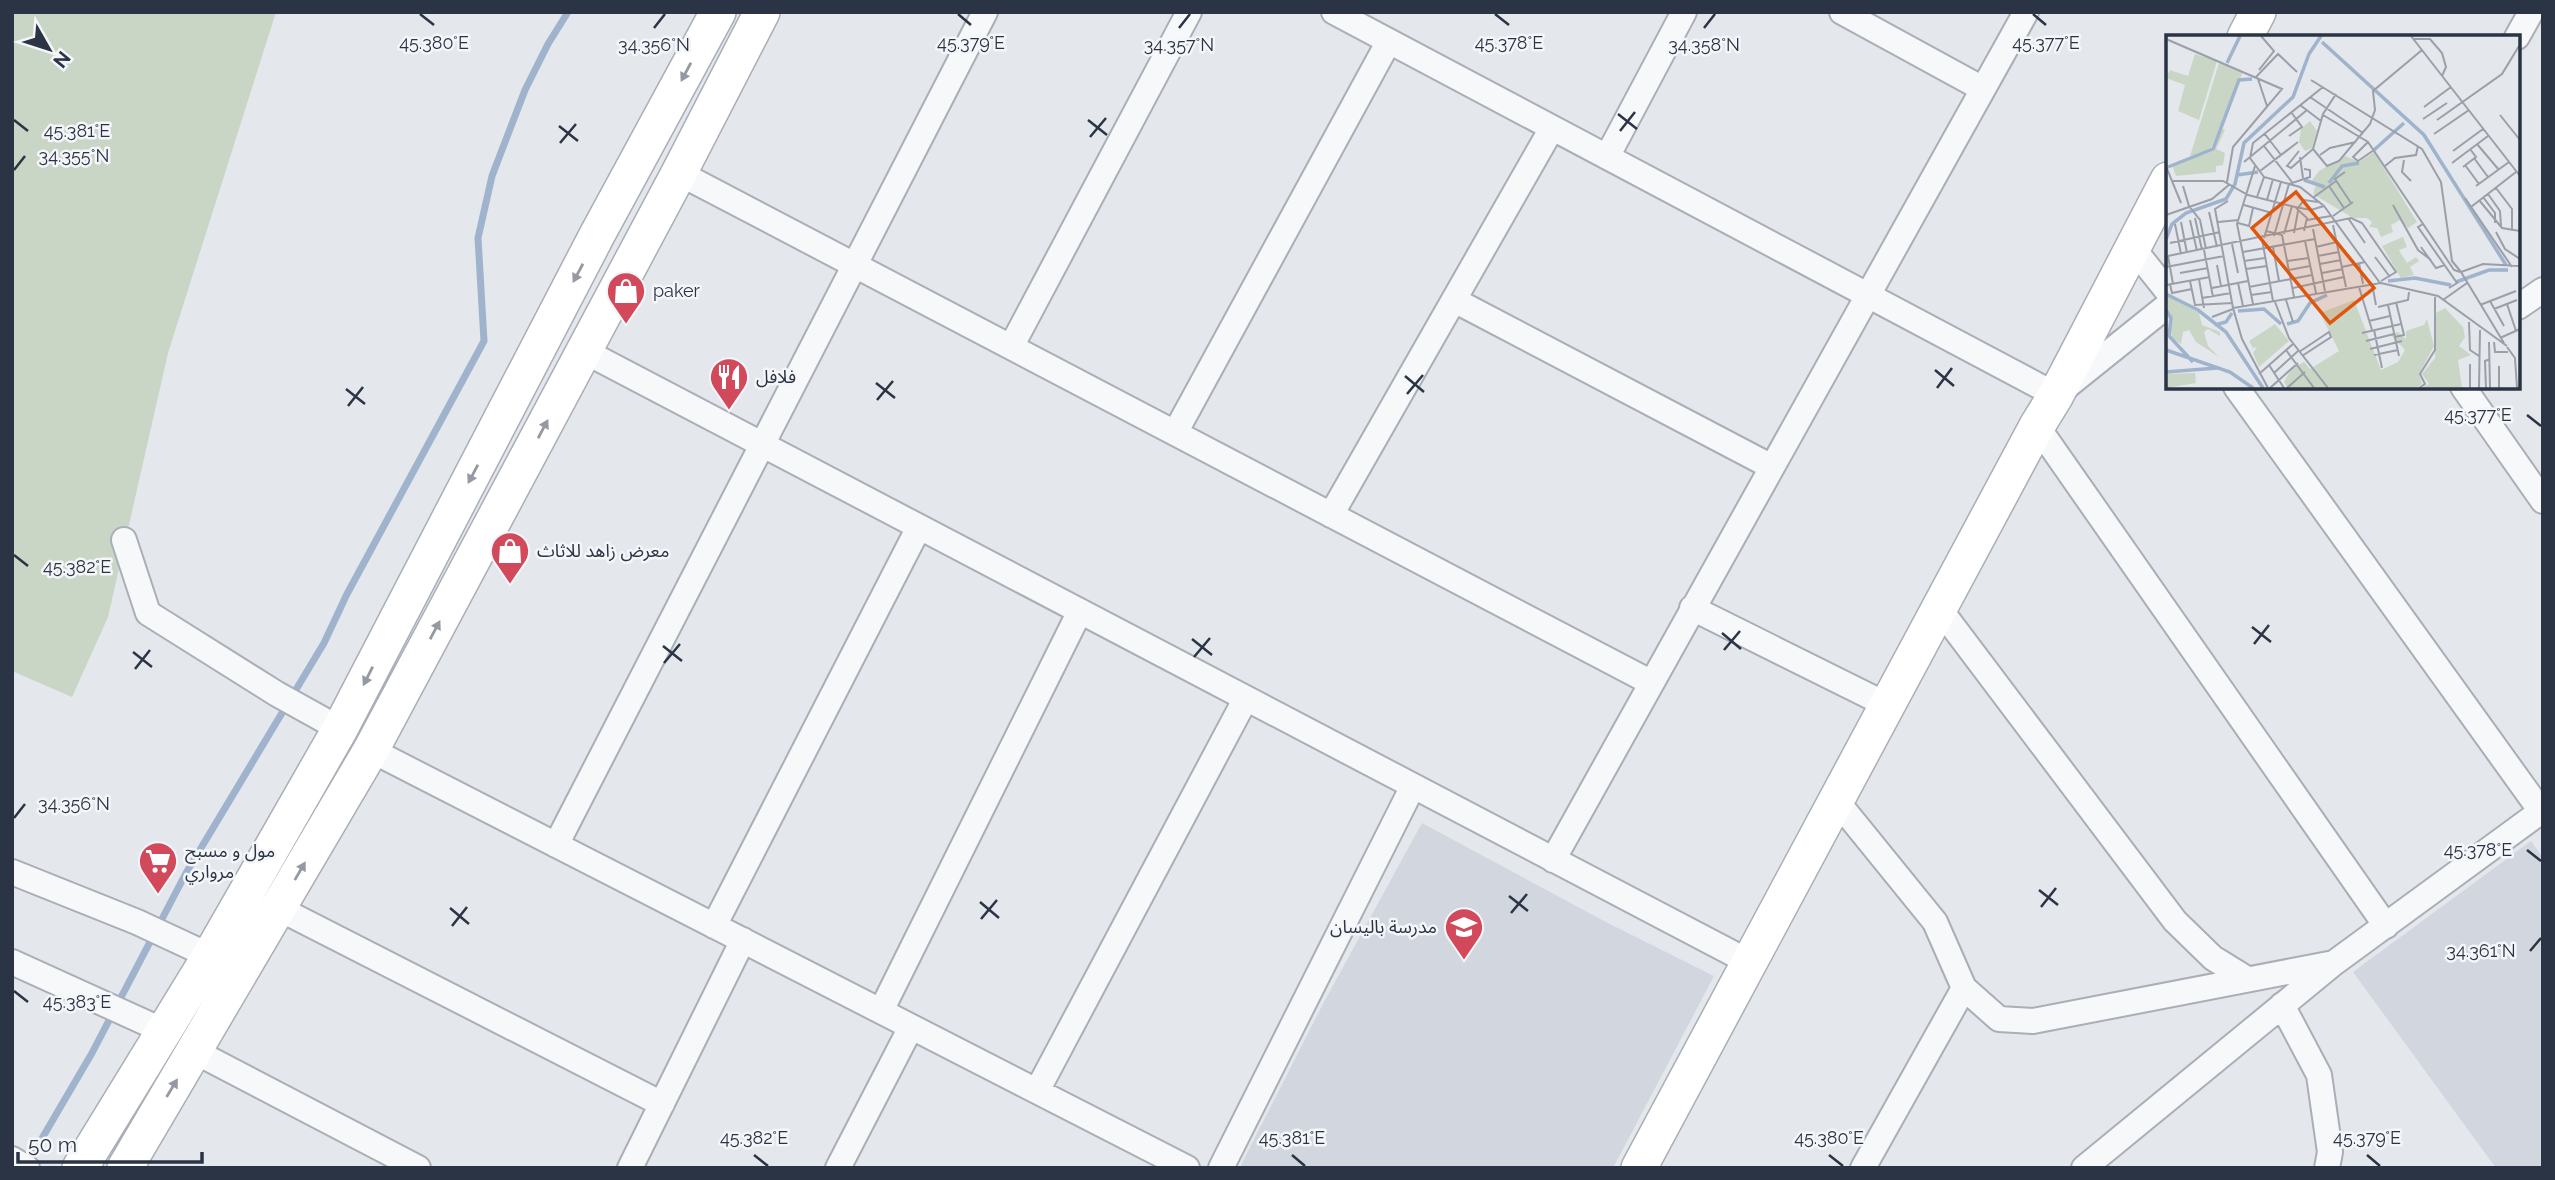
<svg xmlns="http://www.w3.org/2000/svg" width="2555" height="1180" font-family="Raleway,'Noto Sans Arabic',sans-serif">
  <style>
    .built { fill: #d2d6de }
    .green { fill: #c9d6c5 }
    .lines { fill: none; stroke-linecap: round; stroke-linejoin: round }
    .stream { stroke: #9fb4cc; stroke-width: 7 }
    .street-casing { stroke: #a9aeb7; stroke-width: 28 }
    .secondary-casing { stroke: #a9aeb7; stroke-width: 38 }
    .street { stroke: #f7f8fa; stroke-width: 24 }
    .secondary { stroke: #fff; stroke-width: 35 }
    .oneway { fill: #959aa2 }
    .ticks { fill: none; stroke: #2b3445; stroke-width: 2.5 }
    .labels { text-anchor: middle; stroke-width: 5; stroke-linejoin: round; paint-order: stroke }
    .poi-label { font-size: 18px; fill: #2b3445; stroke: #f4f6f9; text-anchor: start }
    .inset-river { fill: none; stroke: #9fb4cc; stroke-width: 3.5 }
    .inset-road { fill: none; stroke: #9a9fa9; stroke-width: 2 }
    .view { fill: #df570f; fill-opacity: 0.15; stroke: #df570f; stroke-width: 3.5 }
    .inset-edge { fill: none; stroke: #2b3445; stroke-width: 3.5 }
    .ticks-label { font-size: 18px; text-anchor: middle; fill: #2b3445; stroke: #f4f6f9; stroke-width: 5; stroke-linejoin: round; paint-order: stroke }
  </style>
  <rect width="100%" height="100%" fill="#e4e7ec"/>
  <!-- built -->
  <path class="built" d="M1422,823L1604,921L1714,976L1613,1168H1246L1241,1165L1324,1002Z
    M2531,841L2543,858V1168H2496L2353,972Z"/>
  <!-- green -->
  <path class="green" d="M12,12H276L168,353L108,617L72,697L12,671Z"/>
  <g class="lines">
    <!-- stream -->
    <path class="stream" d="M27,1164L92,1053L186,873L324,643L347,594L484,341L478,238L492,176L525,90L548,44L568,12"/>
    <!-- street casing -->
    <g class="street-casing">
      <path id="street" d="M1334,12L2056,395L2168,305
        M1842,12L1983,89
        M2517,37L2531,12
        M1607,157L1684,12
        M679,173L1650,682
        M2132,247L2168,292
        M1454,300L1772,467
        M2518,307L2543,290
        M1011,347L1189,12
        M584,351L1749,962
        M2236,387L2543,814
        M2463,387L2543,501
        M2037,426L2386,926
        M1175,433L1389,41
        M1331,515L1552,128
        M124,540L148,613L277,694L340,729
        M1692,608L1887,705
        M1939,608L2175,921L2213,958L2247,979
        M371,750L1187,1168
        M1836,800L1935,922L1964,988L1999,1019L2033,1021L2334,963
        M556,845L985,12
        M1553,860L2026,12
        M12,872L137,922L210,956
        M278,908L662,1104
        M714,926L919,527
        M12,962L164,1031
        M2282,1005L2319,1075L2330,1152L2327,1168
        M881,1011L1080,611
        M194,1051L418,1168
        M1037,1091L1246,698
        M12,1159L27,1168
        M630,1168L743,940
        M838,1168L911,1027
        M1221,1168L1413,786
        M1863,1168L1964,988
        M2084,1168L2334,963L2543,810"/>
    </g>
    <!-- secondary casing -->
    <g class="secondary-casing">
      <path id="secondary" d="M2245,37L2258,12
        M80,1168L210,956L340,729L597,235L718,12
        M125,1168L371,750L679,173L762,12
        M1639,1168L2037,426L2056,395L2168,180"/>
    </g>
    <!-- street -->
    <use href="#street" class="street"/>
    <!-- secondary -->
    <use href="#secondary" class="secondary"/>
  </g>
  <!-- one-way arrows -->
  <defs><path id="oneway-solid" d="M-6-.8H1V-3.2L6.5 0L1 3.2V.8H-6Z" transform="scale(1.75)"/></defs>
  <g class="oneway">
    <use href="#oneway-solid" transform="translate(686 72) rotate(118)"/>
    <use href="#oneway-solid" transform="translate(578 273) rotate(118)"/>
    <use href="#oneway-solid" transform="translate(543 429) rotate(-62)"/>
    <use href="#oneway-solid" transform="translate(473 474) rotate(118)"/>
    <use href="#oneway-solid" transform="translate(435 630) rotate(-62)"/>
    <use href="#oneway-solid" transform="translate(368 676) rotate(117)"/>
    <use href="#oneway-solid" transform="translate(300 871) rotate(-60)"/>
    <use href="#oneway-solid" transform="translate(172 1088) rotate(-59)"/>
  </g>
  <!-- ticks -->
  <path class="ticks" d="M420,14L434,25M958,14L971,25M1495,14L1509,25M2033,14L2046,25M654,28L665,14M1179,28L1190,14M1704,28L1715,14M1618,114L1637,129M14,120L28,131M1088,120L1107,135M559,126L578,141M1620,131L1635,112M1090,137L1106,118M560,143L576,124M14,170L25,156M1935,370L1954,386M1405,376L1424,392M876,383L895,398M1937,388L1952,368M346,389L365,404M1407,394L1423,375M877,400L893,381M348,406L363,387M2527,415L2541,426M14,555L28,566M2252,627L2271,642M1722,633L1741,649M1192,639L1212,655M2254,644L2269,625M663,646L682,661M1724,650L1740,631M133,652L152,667M1194,657L1210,638M664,663L680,644M135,669L150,650M14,818L25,804M2527,850L2541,861M2039,890L2058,905M1509,896L1528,911M980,902L999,918M2041,907L2056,888M450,908L469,924M1511,913L1527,894M981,919L997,900M452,926L467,907M2530,951L2541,938M14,991L28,1002M754,1155L768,1166M1292,1155L1305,1166M1829,1155L1843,1166M2367,1155L2380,1166"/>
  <!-- icons -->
  <defs>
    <g id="shop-pin" transform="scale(2.0125)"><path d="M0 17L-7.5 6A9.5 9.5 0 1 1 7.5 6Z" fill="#d1495b" stroke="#f4f6f9"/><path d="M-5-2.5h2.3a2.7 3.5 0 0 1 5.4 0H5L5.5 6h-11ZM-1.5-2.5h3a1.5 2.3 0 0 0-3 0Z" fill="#fff"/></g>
    <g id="restaurant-pin" transform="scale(2.0125)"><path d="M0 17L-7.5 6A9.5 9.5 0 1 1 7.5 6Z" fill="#d1495b" stroke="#f4f6f9"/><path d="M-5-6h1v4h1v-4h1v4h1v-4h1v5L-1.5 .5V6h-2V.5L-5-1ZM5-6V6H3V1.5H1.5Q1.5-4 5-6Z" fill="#fff"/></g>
    <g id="supermarket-pin" transform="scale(2.0125)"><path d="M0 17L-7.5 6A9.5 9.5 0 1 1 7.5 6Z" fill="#d1495b" stroke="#f4f6f9"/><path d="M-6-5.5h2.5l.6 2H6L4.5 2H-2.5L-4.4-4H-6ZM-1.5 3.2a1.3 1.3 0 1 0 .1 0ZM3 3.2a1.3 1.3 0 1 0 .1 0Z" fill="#fff"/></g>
    <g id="school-pin" transform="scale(2.0125)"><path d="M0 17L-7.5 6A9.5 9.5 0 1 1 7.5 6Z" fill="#d1495b" stroke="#f4f6f9"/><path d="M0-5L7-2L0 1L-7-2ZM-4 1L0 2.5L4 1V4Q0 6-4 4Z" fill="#fff"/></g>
  </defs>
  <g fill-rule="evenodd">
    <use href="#shop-pin" x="626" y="291"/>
    <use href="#restaurant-pin" x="729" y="377"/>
    <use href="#shop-pin" x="510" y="551"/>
    <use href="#supermarket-pin" x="158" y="861"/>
    <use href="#school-pin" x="1464" y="927"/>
  </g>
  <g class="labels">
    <!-- poi labels -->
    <g class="poi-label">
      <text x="653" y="297">paker</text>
      <text x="756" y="383">فلافل</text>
      <text x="537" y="557">معرض زاهد للاثاث</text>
      <text x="185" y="857">مول و مسبح<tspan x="185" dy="21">مرواري</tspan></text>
      <text x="1437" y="933" text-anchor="end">مدرسة بالیسان</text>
    </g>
  </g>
  <!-- overview -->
  <g transform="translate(2166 35)">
    <rect width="354" height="354" fill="#e4e7ec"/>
    <path d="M29,19L51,26L33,85L12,76L19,50L0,43L4,35L22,41ZM53,28L77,37L44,115L24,121ZM144,86L151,96L146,113L139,116L133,107L135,94ZM55,93L59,95L50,114L59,118L57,130L50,131V137L10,141L6,130L47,116ZM208,117L251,187L242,193L234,185L225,190L227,197L215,202L211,193L203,192L206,187L201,183H187L147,159L150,150L145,147L153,136L179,121L193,127ZM237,202L241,212L233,215L235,219L241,228L250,222L253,226L244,232L248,240L235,243L216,211ZM0,260L33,278L36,290L54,297V301L42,294L38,297L42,311L53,322L30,307L23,295L17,297L15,309L6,303ZM188,265L215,335L232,327L239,315L225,300L232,297L240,304V296L258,290L261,284L268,311L253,339L256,349L250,353H122L118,347L126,333L138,327L144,334L173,316L154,278ZM279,273L297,292L299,302L293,311L305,320L292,325L296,353H255L263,349L256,339L269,323L268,279ZM109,289L123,306L93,332L87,318L91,312L87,313L83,306ZM29,338L30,348L0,353V339Z" fill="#c9d6c5"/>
    <path class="inset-river" d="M156,7L258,100L340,230M61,28L74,1M208,115L238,88M2,132L47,114L73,45L86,44M71,140L92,137M138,145L159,152M163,148L176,131L193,128M0,204L6,189L20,178L60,164L69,149L78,108L127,62L143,19L155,1M222,246L249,243L285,250M290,247L323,235H342M0,259L32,275L60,297L97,353M0,275L5,283L3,301L27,327M72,276L98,274L115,289M121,289L132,286L144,268L161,260M49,290L60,287L66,278M0,315L64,337L87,353M0,337L51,333"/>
    <path class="inset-road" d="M245,1L354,141M0,4L116,54L67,112L61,147M247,4H264L276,18L280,32L276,41M93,35L108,16L95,1M90,42L112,19L131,37M92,44L101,71M145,45L256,114L275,147L286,226L295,237M157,52L87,108L84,123L98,142L134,152L158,171L214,248M144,62L197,98M134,70L155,86M258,72L285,52M157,80L202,107L288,235L294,237M334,80L354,105M257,84L281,68M271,85L336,39L353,11M98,98L115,120M268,99L303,75M123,101L136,92L125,77M202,107L187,122L192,126L208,115M311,109L333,135M98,111L126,147M147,114L161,131L173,126L204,89L209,75L207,56L256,15M133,116L121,131L125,133L147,114L157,79L170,59M287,116L317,94M154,120L164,113L190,107M134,122L137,143M308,123L322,142M238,125L236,137L245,146M78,127L141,75M286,128L322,101M299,130L313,149M0,131L6,146H57L82,160L129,172L145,175L158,171M219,131L229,123L250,120L252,111M297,132L310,122L304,114M94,136L132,107M179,137L169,144L185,168M6,146L15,168M17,151L23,171L34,185L40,214M163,151L178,173M310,151L343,127M330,153L346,174V196M322,159L334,176L335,191M91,162L98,142M148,162L170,146M317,162L329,178V188M299,163L346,232M101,165L107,144M313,165L336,193L354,196M62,166L49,174L67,273M78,170L106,178M227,170L252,215L265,225M305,172L350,137M130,173L141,183L138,196M132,173L138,165L152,167M43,177L51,212M0,180L46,164L64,149M167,181L187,167M29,183L36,215M182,183L199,208M24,185L31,216M141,185L165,181M15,187L21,218M52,187L73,185M72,188L83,191L87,173M9,189L15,219M257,189L252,192L291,248L283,253M167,190L180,252M147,194L159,256M100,196L116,200L128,262M330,197L339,214L354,224M128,198L132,176M118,199L126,171M108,201L123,149L144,142V135L138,134M98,203L115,147M96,204L107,266M139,206L150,258M4,208L54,197M66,209L72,238M107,212L113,246M150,212L171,207M255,212L270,233L279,230M38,215L47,262M77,217L149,204M2,221L185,183L196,188L230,237L215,246M2,221L7,249M152,221L173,217M209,222L224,242M78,226L99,223M121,226L143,223M193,228L197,249M154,229L175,225M51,230L55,251M0,232L58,221M176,232L199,227M80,234L101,231M123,235L144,231M14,238L42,233M156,238L177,234M33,244L38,273M24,246L29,270L67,268M72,248L77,271M4,249L6,258L26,254M206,249L210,270M0,250L44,242M83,252L146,240M193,252L206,295M46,253L82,246M127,253L178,242M85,260L106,257M36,263L65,258M120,265L127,287M277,265L301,248M324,266L338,291M109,267L123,303L162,353M87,269L71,189L89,131M341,269L350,296M222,270L233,321M314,270L350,256M212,272L242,265L243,257M328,274L351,265M46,282L67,274M203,286L224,281M303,287L304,315L313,321M208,295L216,333M196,298L235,289M229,302L238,300L230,267M334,303L354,294M200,306L228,299M323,307L324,353M328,307L329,317H342M338,308L295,237L317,229L354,231M341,312L349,323L351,353M204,314L236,306M120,315L148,353M133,317L163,297L165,302L136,321M208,320L232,315M304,329V353M103,330L118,353M333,331V353M108,338L132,316M93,339L127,309M102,353L76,304L67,273L215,248L272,261L341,311M104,353L132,328M121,353L139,337M253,353L259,349L254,339L269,315V262M313,353L314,295M320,353L319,326L324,324"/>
    <path class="view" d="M130,157L208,253L164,288L86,193Z"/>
    <rect width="354" height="354" class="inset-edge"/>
  </g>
  <g class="ticks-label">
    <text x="434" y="49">45.380°E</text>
    <text x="971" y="49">45.379°E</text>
    <text x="1509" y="49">45.378°E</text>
    <text x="2046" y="49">45.377°E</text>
    <text x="654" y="51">34.356°N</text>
    <text x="1179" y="51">34.357°N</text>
    <text x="1704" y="51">34.358°N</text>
    <text x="77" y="137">45.381°E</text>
    <text x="74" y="162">34.355°N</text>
    <text x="2478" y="421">45.377°E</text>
    <text x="77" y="573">45.382°E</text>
    <text x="74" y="810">34.356°N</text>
    <text x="2478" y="856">45.378°E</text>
    <text x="2481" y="957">34.361°N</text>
    <text x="77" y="1008">45.383°E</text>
    <text x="754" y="1144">45.382°E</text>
    <text x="1292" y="1144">45.381°E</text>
    <text x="1829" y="1144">45.380°E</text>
    <text x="2367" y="1144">45.379°E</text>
  </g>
  <!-- border -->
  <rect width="2555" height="1180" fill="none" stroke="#2b3445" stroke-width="28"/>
  <!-- north arrow -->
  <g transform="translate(49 49) rotate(129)" stroke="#f4f6f9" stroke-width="5" paint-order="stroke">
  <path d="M0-5L12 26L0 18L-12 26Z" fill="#2b3445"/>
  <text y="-10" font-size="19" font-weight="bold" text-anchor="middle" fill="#2b3445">N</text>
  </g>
  <!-- scale -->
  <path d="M18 1152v10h184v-10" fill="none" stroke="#2b3445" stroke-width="3.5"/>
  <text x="28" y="1152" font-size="21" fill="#2b3445" stroke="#f4f6f9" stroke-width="5" paint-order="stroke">50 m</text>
</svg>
